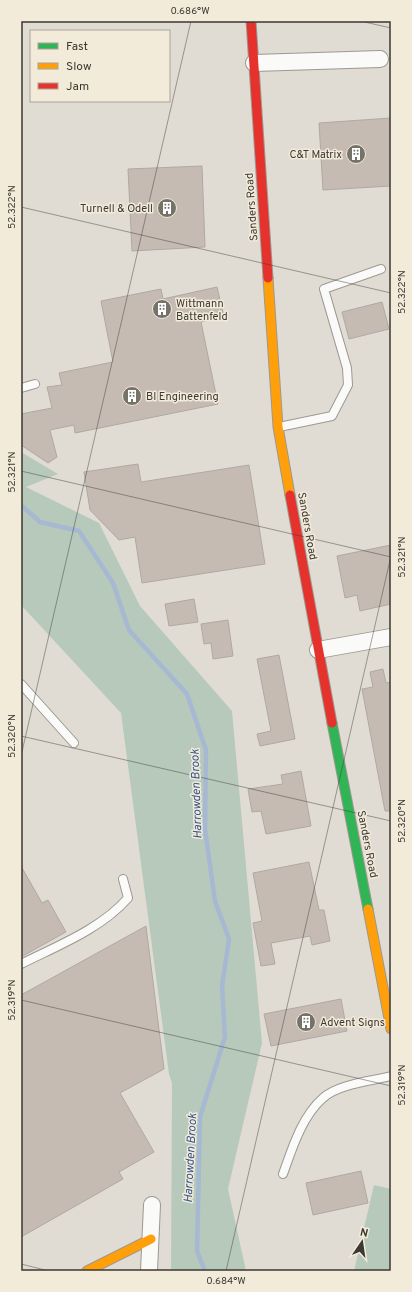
<svg xmlns="http://www.w3.org/2000/svg" width="412" height="1292" font-family="Overpass,sans-serif">
  <style>
    .green { fill: #b7c9ba }
    .lines { fill: none; stroke-linecap: round; stroke-linejoin: round }
    .stream { stroke: #a7b8d2; stroke-width: 4.5 }
    .building { fill: #c6bbb3; stroke: #aea9a4 }
    .lane-casing { stroke: #9c9992; stroke-width: 10 }
    .street-casing { stroke: #9c9992; stroke-width: 18 }
    .fast-casing { stroke: #9c9992; stroke-width: 11 }
    .slow-casing { stroke: #9c9992; stroke-width: 11 }
    .jam-casing { stroke: #9c9992; stroke-width: 11 }
    .lane { stroke: #fafaf8; stroke-width: 8 }
    .street { stroke: #fafaf8; stroke-width: 16 }
    .fast { stroke: #30b455; stroke-width: 9 }
    .slow { stroke: #ff9f0a; stroke-width: 9 }
    .jam { stroke: #e5322d; stroke-width: 9 }
    .ticks { fill: none; stroke: #3c3932; stroke-width: 1; stroke-opacity: 0.45 }
    .labels { text-anchor: middle; stroke-width: 3; stroke-linejoin: round; paint-order: stroke }
    .poi-label { font-size: 11px; fill: #3c3932; stroke: #f3ebda; text-anchor: start }
    .street-label { font-size: 11px; fill: #3c3932; stroke: #f3ebda }
    .water-label { font-size: 12px; font-style: italic; fill: #34568c; stroke: #f3ebda }
    .neatline { fill: none; stroke: #3c3932; stroke-width: 1.5 }
    .ticks-label { font-size: 10px; text-anchor: middle; fill: #3c3932 }
  </style>
  <rect width="100%" height="100%" fill="#e0dcd3"/>
  <!-- green -->
  <path class="green" d="M21,452L58,474L26,487L99,523L140,606L232,711L262,1043L228,1189L246,1271H171L172,1083L169,1074L121,713L21,605Z
    M374,1185L391,1189V1271H354Z"/>
  <g class="lines">
    <!-- stream -->
    <path class="stream" d="M21,505L40,522L79,531L113,583L129,630L187,694L206,750L205,829L215,901L229,939L222,986L225,1037L200,1117L197,1251L205,1271"/>
  </g>
  <!-- building -->
  <path class="building" d="M391,118V186L323,190L319,123Z
    M202,166L205,247L132,251L128,169Z
    M217,287L224,317L201,322L218,404L75,433L74,425L50,430L57,457L48,463L21,445V414L52,408L47,387L62,385L59,373L113,362L101,301L161,289L163,299Z
    M382,302L389,329L349,339L342,312Z
    M138,464L141,482L249,465L265,564L142,583L135,537L119,540L90,510L84,472Z
    M391,545V604L360,611L357,595L345,598L337,556Z
    M194,599L198,622L169,626L165,604Z
    M228,620L233,656L213,659L211,643L204,644L201,624Z
    M279,655L295,739L260,746L257,734L271,731L257,659Z
    M383,669L386,683L391,682V811H385L362,689L373,687L370,672Z
    M301,771L311,826L266,834L261,811L252,812L248,789L283,784L281,775Z
    M309,862L319,910H324L330,941L312,945L310,936L271,943L275,964L261,966L253,923L262,921L253,873Z
    M21,866L42,903L48,900L66,932L21,957Z
    M146,926L164,1069L120,1093L154,1152L119,1172L123,1179L21,1237V995Z
    M341,999L347,1031L271,1046L264,1014Z
    M361,1171L368,1203L313,1215L306,1183Z"/>
  <g class="lines">
    <!-- lane casing -->
    <g class="lane-casing">
      <path id="lane" d="M21,388L35,384
        M279,427L332,416L348,385L347,368L324,289L381,269
        M21,684L74,743
        M21,964C57,946 101,929 128,898L123,879
        M283,1174C292,1149 302,1116 323,1098C338,1084 372,1081 391,1076"/>
    </g>
    <!-- street casing -->
    <g class="street-casing">
      <path id="street" d="M254,63L380,59
        M318,650L391,637
        M149,1271L152,1205"/>
    </g>
    <!-- fast casing -->
    <g class="fast-casing">
      <path id="fast" d="M332,723L368,909"/>
    </g>
    <!-- slow casing -->
    <g class="slow-casing">
      <path id="slow" d="M268,278L278,427L290,495
        M368,909L391,1029
        M87,1271L151,1239"/>
    </g>
    <!-- jam casing -->
    <g class="jam-casing">
      <path id="jam" d="M251,21L268,278
        M290,495L332,723"/>
    </g>
    <!-- lane -->
    <use href="#lane" class="lane"/>
    <!-- street -->
    <use href="#street" class="street"/>
    <!-- fast -->
    <use href="#fast" class="fast"/>
    <!-- slow -->
    <use href="#slow" class="slow"/>
    <!-- jam -->
    <use href="#jam" class="jam"/>
  </g>
  <!-- ticks -->
  <path class="ticks" d="M360,21L391,28M21,207L391,293M21,471L391,557M21,736L391,821M21,756L191,21M21,1000L391,1086M21,1264L49,1271M226,1271L391,556"/>
  <!-- icons -->
  <defs>
    <g id="building-disc" transform="scale(1)"><circle r="9.5" fill="#75726a" stroke="#f3ebda"/><path d="M-4-6H4V6H1V3H-1V6H-4ZM-2.5-4.3h1.7v1.8h-1.7ZM.8-4.3h1.7v1.8H.8ZM-2.5-1h1.7V.8h-1.7ZM.8-1h1.7V.8H.8Z" fill="#fff"/></g>
  </defs>
  <g fill-rule="evenodd">
    <use href="#building-disc" x="356" y="154"/>
    <use href="#building-disc" x="167" y="208"/>
    <use href="#building-disc" x="162" y="309"/>
    <use href="#building-disc" x="132" y="396"/>
    <use href="#building-disc" x="306" y="1022"/>
  </g>
  <g class="labels">
    <!-- poi labels -->
    <g class="poi-label">
      <text x="342" y="158" text-anchor="end">C&amp;T Matrix</text>
      <text x="153" y="212" text-anchor="end">Turnell &amp; Odell</text>
      <text x="176" y="307">Wittmann<tspan x="176" dy="13">Battenfeld</tspan></text>
      <text x="146" y="400">BI Engineering</text>
      <text x="320" y="1026">Advent Signs</text>
    </g>
    <!-- street labels -->
    <g class="street-label">
      <text transform="translate(251 207) rotate(-94)" y="4">Sanders Road</text>
      <text transform="translate(308 526) rotate(80)" y="4">Sanders Road</text>
      <text transform="translate(368 844) rotate(79)" y="4">Sanders Road</text>
    </g>
    <!-- water labels -->
    <g class="water-label">
      <text transform="translate(196 794) rotate(-92)" y="4">Harrowden Brook</text>
      <text transform="translate(190 1158) rotate(-87)" y="4">Harrowden Brook</text>
    </g>
  </g>
  <!-- border -->
  <rect width="412" height="1292" fill="none" stroke="#f3ebda" stroke-width="44"/>
  <!-- legend -->
  <rect x="30" y="30" width="140" height="72" fill="#f3ebda" stroke="#aaa497"/>
  <rect x="38" y="43" width="20" height="6" fill="#30b455" stroke="#aaa497"/>
  <text x="66" y="50" font-size="12" fill="#3c3932">Fast</text>
  <rect x="38" y="63" width="20" height="6" fill="#ff9f0a" stroke="#aaa497"/>
  <text x="66" y="70" font-size="12" fill="#3c3932">Slow</text>
  <rect x="38" y="83" width="20" height="6" fill="#e5322d" stroke="#aaa497"/>
  <text x="66" y="90" font-size="12" fill="#3c3932">Jam</text>
  <!-- north arrow -->
  <g transform="translate(362 1242) rotate(13)" stroke="#f3ebda" stroke-width="3" paint-order="stroke">
  <path d="M0-3L7 15L0 10L-7 15Z" fill="#3c3932"/>
  <text y="-6" font-size="11" font-weight="bold" text-anchor="middle" fill="#3c3932">N</text>
  </g>
  <rect x="22" y="22" width="368" height="1248" class="neatline"/>
  <g class="ticks-label">
    <text x="190" y="14">0.686°W</text>
    <text transform="translate(11 207) rotate(-90)" y="4">52.322°N</text>
    <text transform="translate(401 292) rotate(-90)" y="4">52.322°N</text>
    <text transform="translate(11 472) rotate(-90)" y="4">52.321°N</text>
    <text transform="translate(401 557) rotate(-90)" y="4">52.321°N</text>
    <text transform="translate(11 736) rotate(-90)" y="4">52.320°N</text>
    <text transform="translate(401 821) rotate(-90)" y="4">52.320°N</text>
    <text transform="translate(11 1000) rotate(-90)" y="4">52.319°N</text>
    <text transform="translate(401 1085) rotate(-90)" y="4">52.319°N</text>
    <text x="226" y="1284">0.684°W</text>
  </g>
</svg>
